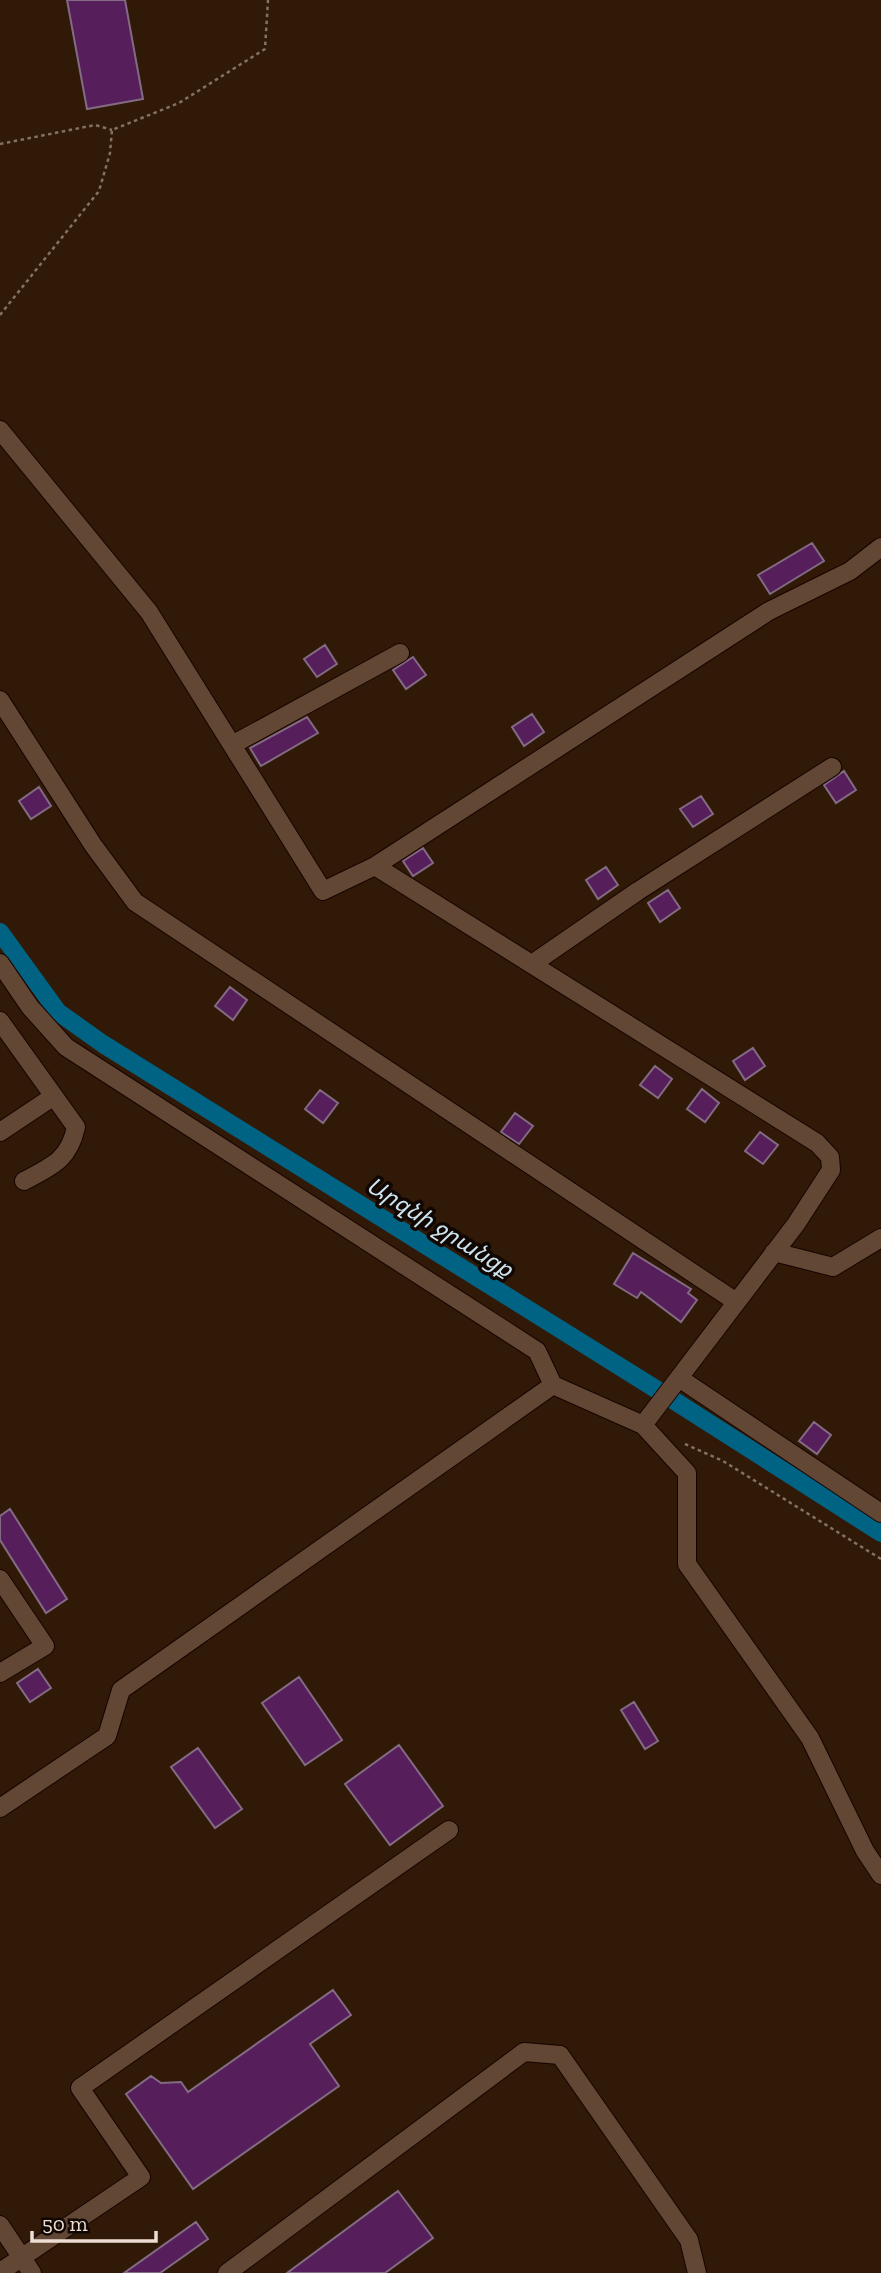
<svg xmlns="http://www.w3.org/2000/svg" width="881" height="2273" font-family="'Zilla Slab','Noto Sans Armenian',serif">
  <style>
    .lines { fill: none; stroke-linecap: round; stroke-linejoin: round }
    .canal { stroke: #016384; stroke-width: 18 }
    .building { fill: #561f5b; stroke: #826b83; stroke-width: 2 }
    .minor-casing { stroke: #170400; stroke-width: 20 }
    .path { stroke: #857162; stroke-width: 2.5; stroke-dasharray: 3.5 3.5; stroke-linecap: butt }
    .minor { stroke: #614734; stroke-width: 18 }
    .labels { text-anchor: middle; stroke-width: 7; stroke-linejoin: round; paint-order: stroke }
    .water-label { font-size: 23px; font-style: italic; fill: #cde4f0; stroke: #110702 }
  </style>
  <rect width="100%" height="100%" fill="#301907"/>
  <g class="lines">
    <!-- canal -->
    <path class="canal" d="M0,932L58,1012L103,1044L659,1391L881,1533"/>
  </g>
  <!-- building -->
  <path class="building" d="M67,0H125L143,99L87,109Z
    M812,543L824,561L770,594L758,575Z
    M325,645L337,664L317,677L304,659Z
    M413,657L426,675L406,689L393,670Z
    M532,714L544,732L524,746L512,727Z
    M307,717L318,733L261,766L250,748Z
    M844,771L856,790L836,803L824,785Z
    M39,787L51,806L31,819L19,801Z
    M701,796L713,814L693,827L680,809Z
    M423,848L433,863L413,876L403,861Z
    M606,867L618,885L598,899L586,880Z
    M668,890L680,908L660,922L648,903Z
    M230,987L247,1000L233,1020L215,1006Z
    M753,1048L765,1066L745,1080L733,1061Z
    M655,1066L672,1079L658,1098L640,1085Z
    M702,1089L719,1103L705,1122L687,1109Z
    M320,1090L338,1103L323,1123L305,1109Z
    M515,1113L533,1126L519,1144L501,1132Z
    M760,1132L778,1145L763,1164L745,1151Z
    M633,1253L691,1289L688,1293L697,1300L681,1322L641,1292L637,1298L614,1284Z
    M814,1422L831,1435L817,1454L799,1441Z
    M10,1509L67,1599L46,1613L0,1540V1516Z
    M38,1669L51,1688L30,1702L17,1683Z
    M299,1677L342,1740L305,1765L262,1703Z
    M634,1702L658,1741L645,1749L621,1710Z
    M399,1745L443,1806L390,1845L345,1784Z
    M198,1748L242,1809L215,1828L171,1767Z
    M333,1990L351,2015L310,2044L339,2086L193,2189L126,2094L151,2076L161,2083L181,2082L188,2092Z
    M398,2191L433,2238L385,2273H287Z
    M196,2222L208,2239L160,2273H124Z"/>
  <g class="lines">
    <!-- minor casing -->
    <g class="minor-casing">
      <path id="minor" d="M0,430L149,612L323,891L375,866L769,611L850,571L881,547
        M0,700L93,845L135,902L735,1301
        M232,745L400,653
        M0,963L30,1007L66,1047L537,1351L553,1385L643,1425L796,1224L831,1170L830,1157L817,1143L375,866
        M532,964L638,891L832,767
        M0,1021L76,1127C69,1160 52,1166 24,1181
        M0,1132L54,1096
        M774,1252L833,1267L881,1238
        M679,1378L881,1513
        M643,1425L687,1473V1564L810,1738L865,1851L881,1875
        M0,1579L45,1646L0,1673
        M0,1808L107,1736L121,1690L553,1385
        M0,2225L32,2273
        M0,2272L141,2177L80,2088L449,1830
        M227,2273L524,2052L560,2055L689,2240L697,2273"/>
    </g>
    <!-- path -->
    <path class="path" d="M0,144L95,125L112,130
      M0,315L99,191L110,153L112,130L179,103L265,49L268,0
      M685,1444L723,1461L881,1559"/>
    <!-- minor -->
    <use href="#minor" class="minor"/>
  </g>
  <g class="labels">
    <!-- water labels -->
    <g class="water-label">
      <text transform="translate(440 1227) rotate(32)" y="8">Արզնի ջրանցք</text>
    </g>
  </g>
  <!-- scale -->
  <path d="M32 2231v10h124v-10" fill="none" stroke="#edddd2" stroke-width="3.5"/>
  <text x="42" y="2231" font-size="21" fill="#edddd2" stroke="#110702" stroke-width="5" paint-order="stroke">50 m</text>
</svg>
